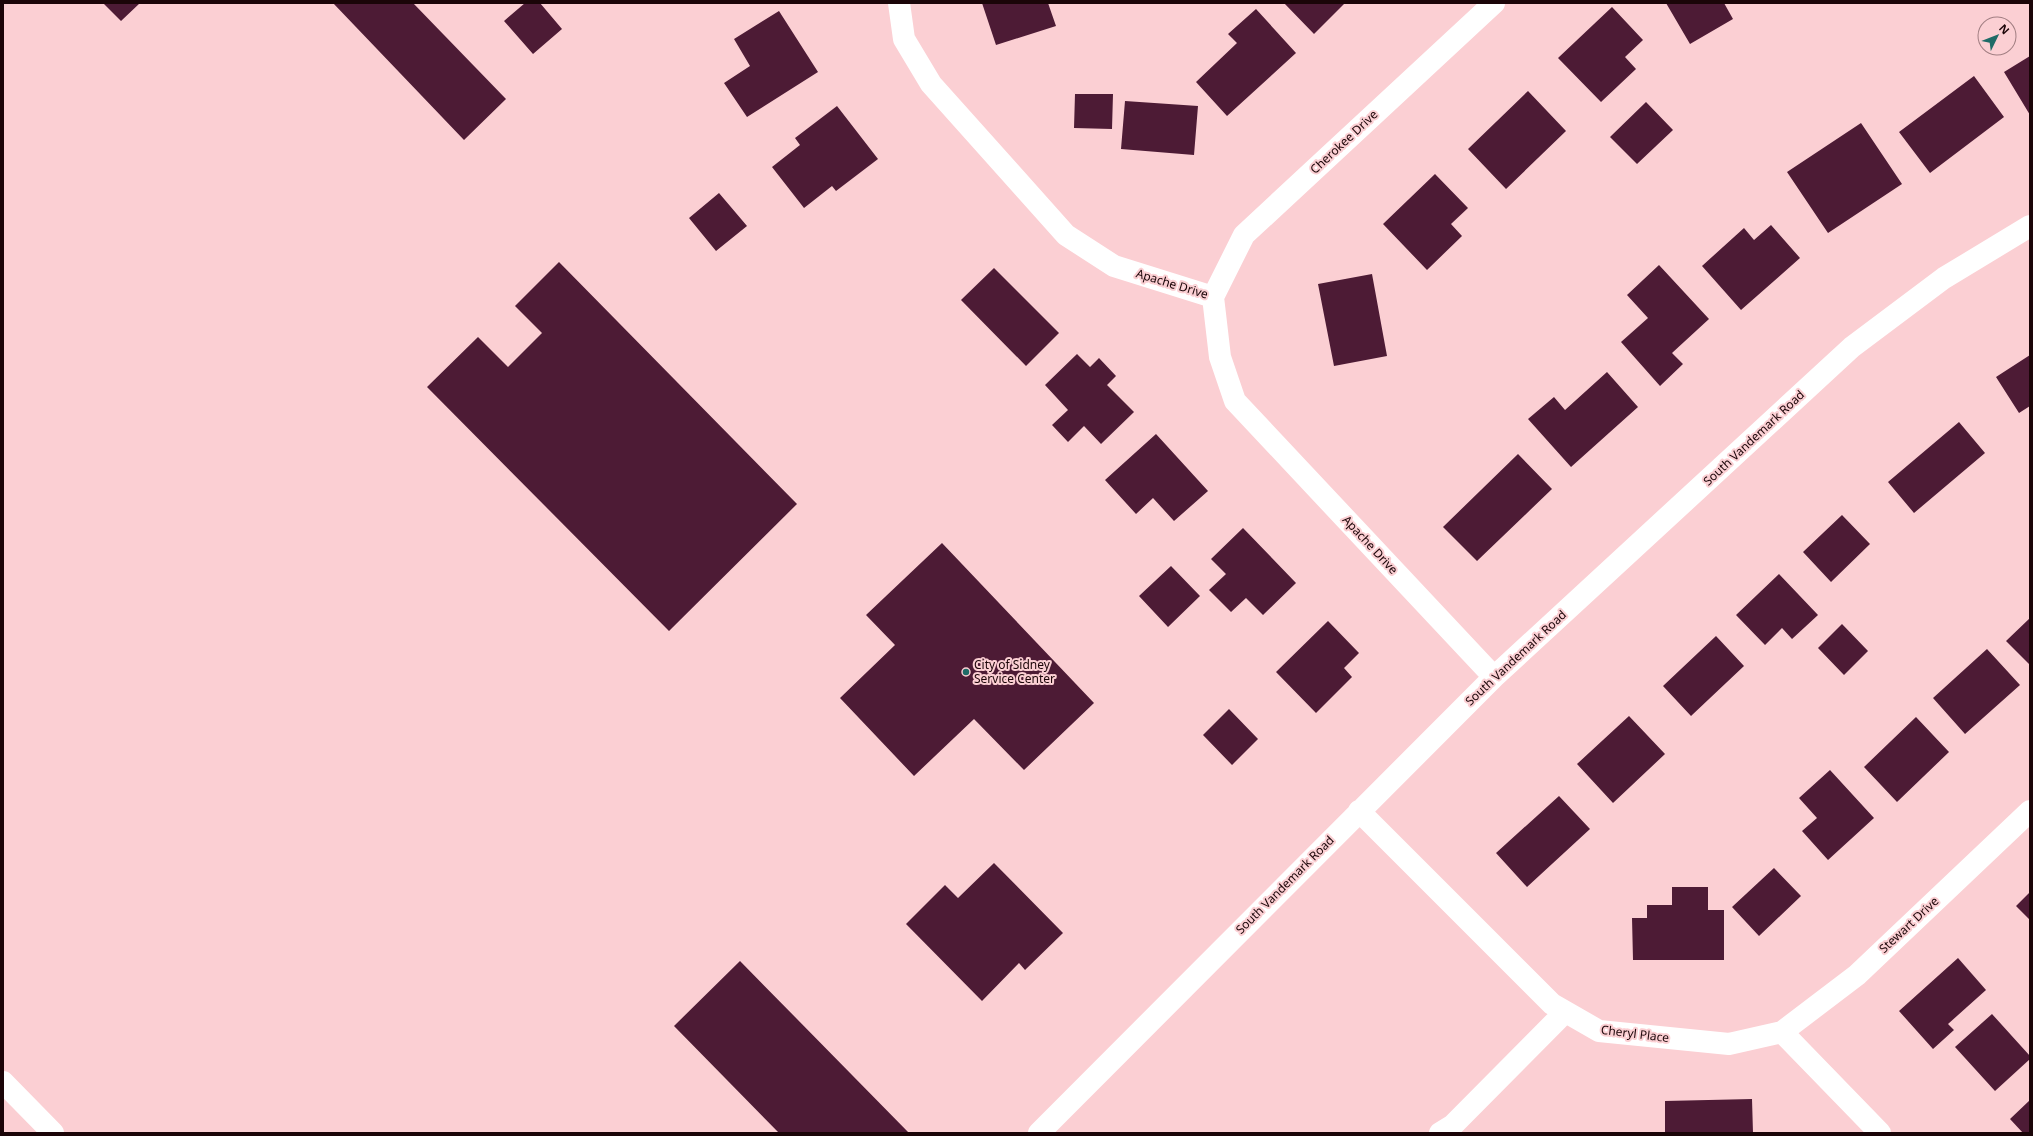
<svg xmlns="http://www.w3.org/2000/svg" width="2033" height="1136" font-family="'Noto Sans',sans-serif">
  <style>
    .building { fill: #4d1b35 }
    .lines { fill: none; stroke-linecap: round; stroke-linejoin: round }
    .minor { stroke: #fff; stroke-width: 22 }
    .poi-dot { fill: #1f6b67; stroke: #fbcfd3; stroke-width: 1.5 }
    .labels { text-anchor: middle; stroke-width: 4; stroke-linejoin: round; paint-order: stroke }
    .street-label { font-size: 12px; fill: #1b0508; stroke: #fbcfd3 }
    .poi-label { font-size: 12px; fill: #1b0508; stroke: #fbcfd3; text-anchor: start }
  </style>
  <rect width="100%" height="100%" fill="#fbcfd3"/>
  <!-- building -->
  <path class="building" d="M103,3H140L121,21Z
    M333,3H413L506,99L464,140Z
    M525,3H540L562,29L533,54L504,21Z
    M982,3H1048L1056,26L996,45Z
    M1284,3H1345L1314,34Z
    M1666,3H1724L1733,19L1690,44Z
    M1612,7L1643,40L1625,57L1636,69L1601,102L1558,58Z
    M1256,9L1296,53L1227,116L1196,82L1237,43L1228,34Z
    M779,11L818,72L747,117L724,83L750,66L734,39Z
    M2030,56V115L2004,72Z
    M1974,76L2004,117L1930,173L1899,132Z
    M1528,91L1566,131L1506,189L1468,149Z
    M1075,94H1113L1112,129L1074,128Z
    M1125,101L1198,106L1194,155L1121,149Z
    M1646,102L1673,130L1637,164L1610,137Z
    M837,106L878,159L836,191L832,186L804,208L772,167L800,145L795,138Z
    M1861,123L1902,184L1828,233L1787,172Z
    M1435,174L1468,208L1451,224L1462,236L1427,270L1383,224Z
    M719,193L747,226L716,251L689,218Z
    M1771,225L1800,258L1741,310L1702,266L1744,228L1754,240Z
    M559,262L797,504L669,631L427,387L478,337L508,367L542,333L515,306Z
    M1659,265L1709,319L1672,353L1683,364L1660,386L1621,342L1648,318L1627,295Z
    M994,268L1059,333L1026,366L961,300Z
    M1372,274L1387,356L1334,366L1318,284Z
    M1077,354L1090,367L1099,358L1116,376L1107,385L1134,412L1101,444L1084,426L1068,442L1052,425L1068,410L1045,385Z
    M2030,355V406L2019,413L1996,377Z
    M1607,372L1638,407L1571,467L1528,419L1554,397L1565,410Z
    M1959,422L1985,453L1914,513L1888,482Z
    M1156,434L1208,491L1174,521L1153,498L1136,514L1105,480Z
    M1518,454L1552,489L1477,561L1443,527Z
    M1842,515L1870,544L1831,582L1803,552Z
    M1243,528L1296,583L1263,615L1246,598L1231,612L1209,590L1226,574L1211,559Z
    M942,543L1094,703L1024,770L974,719L914,776L840,698L895,645L866,615Z
    M1171,566L1200,596L1168,627L1139,596Z
    M1779,574L1818,615L1792,639L1782,628L1765,645L1736,615Z
    M2030,618V665L2006,641Z
    M1328,621L1359,653L1344,668L1352,677L1316,713L1276,672Z
    M1842,624L1868,651L1844,675L1818,648Z
    M1716,636L1744,666L1691,716L1663,686Z
    M1987,649L2020,685L1965,734L1933,698Z
    M1229,709L1258,739L1232,765L1203,735Z
    M1629,716L1665,754L1613,803L1577,764Z
    M1916,717L1949,752L1897,802L1864,767Z
    M1830,770L1874,818L1828,860L1802,831L1817,818L1799,798Z
    M1559,796L1590,829L1527,887L1496,853Z
    M994,863L1063,933L1025,970L1019,963L982,1001L906,924L945,885L958,898Z
    M1774,868L1801,896L1759,936L1732,907Z
    M1672,887H1708V910H1724V960H1633L1632,918H1647V905H1672Z
    M2030,892V920L2016,906Z
    M1958,958L1986,990L1948,1024L1954,1030L1933,1049L1899,1011Z
    M740,961L909,1133H779L674,1026Z
    M1992,1014L2030,1056V1059L1995,1091L1955,1047Z
    M1752,1099L1753,1133H1665V1101Z
    M2030,1100V1133H2023L2010,1119Z"/>
  <g class="lines">
    <!-- minor -->
    <path class="minor" d="M899,3L904,39L931,84L1066,235L1114,266L1213,297
      M1213,297L1220,357L1235,401L1494,677
      M1213,297L1244,235L1494,3
      M1359,811L1552,1004L1599,1031L1729,1044L1782,1032L1857,975L2030,811
      M1782,1032L1880,1133
      M3,1082L53,1133
      M1039,1133L1494,677L1852,347L1944,278L2030,226
      M1440,1133L1453,1125L1565,1012"/>
  </g>
  <!-- markers -->
  <circle class="poi-dot" cx="966" cy="672" r="4"/>
  <g class="labels">
    <!-- street labels -->
    <g class="street-label">
      <text transform="translate(1344 142) rotate(-43)" y="4">Cherokee Drive</text>
      <text transform="translate(1172 284) rotate(17)" y="4">Apache Drive</text>
      <text transform="translate(1754 438) rotate(-43)" y="4">South Vandemark Road</text>
      <text transform="translate(1370 545) rotate(47)" y="4">Apache Drive</text>
      <text transform="translate(1516 658) rotate(-43)" y="4">South Vandemark Road</text>
      <text transform="translate(1285 885) rotate(-45)" y="4">South Vandemark Road</text>
      <text transform="translate(1909 925) rotate(-43)" y="4">Stewart Drive</text>
      <text transform="translate(1635 1034) rotate(7)" y="4">Cheryl Place</text>
    </g>
    <!-- poi labels -->
    <g class="poi-label">
      <text x="974" y="669">City of Sidney<tspan x="974" dy="14">Service Center</tspan></text>
    </g>
  </g>
  <!-- border -->
  <rect width="2033" height="1136" fill="none" stroke="#1b0508" stroke-width="8"/>
  <!-- north arrow -->
  <g transform="translate(1997 36) rotate(47)"><circle r="19" fill="#fbcfd3" stroke="#a17e82"/>
  <path d="M0-3L7 15L0 10L-7 15Z" fill="#1f6b67"/>
  <text y="-6" font-size="11" font-weight="bold" text-anchor="middle" fill="#1b0508">N</text>
  </g>
</svg>
